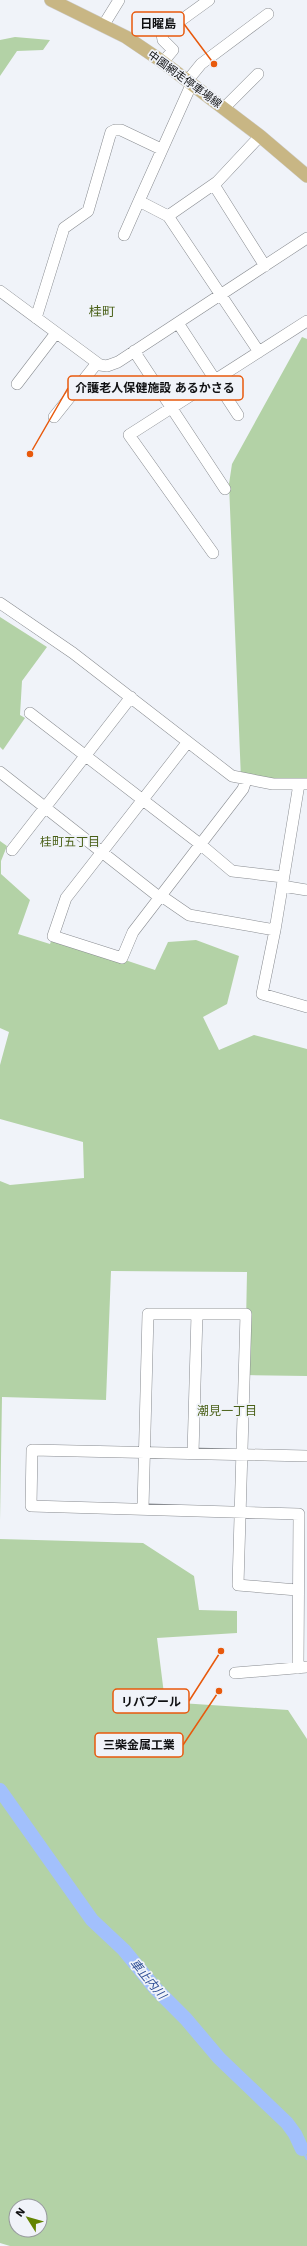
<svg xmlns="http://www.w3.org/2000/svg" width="307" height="2246" font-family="'Work Sans','Noto Sans JP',sans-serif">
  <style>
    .green { fill: #b3d2a6; fill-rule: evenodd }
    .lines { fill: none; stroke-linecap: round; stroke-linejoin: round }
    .stream { stroke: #a2c0fc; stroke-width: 2.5 }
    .river { stroke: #a2c0fc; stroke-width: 14 }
    .minor-casing { stroke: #898c91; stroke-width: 12 }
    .major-casing { stroke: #cfcfd0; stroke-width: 14 }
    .minor { stroke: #fff; stroke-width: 11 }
    .major { stroke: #c8b684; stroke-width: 13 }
    .labels { text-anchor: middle; stroke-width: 3.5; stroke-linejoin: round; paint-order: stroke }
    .street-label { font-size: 11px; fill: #101113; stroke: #f0f3f9 }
    .neighbourhood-label { font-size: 12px; fill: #485f16; stroke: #f0f3f9 }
    .water-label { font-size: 12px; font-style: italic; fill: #2f4f96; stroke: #f0f3f9 }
    .quarter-label { font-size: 13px; fill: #485f16; stroke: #f0f3f9 }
    .leader { fill: none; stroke: #e8590c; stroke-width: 1.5 }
    .callout-dot { fill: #e8590c; stroke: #f0f3f9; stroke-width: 1.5 }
    .callout { fill: #f0f3f9; stroke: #e8590c; stroke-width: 1.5 }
    .callout-label { font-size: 12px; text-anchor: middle; font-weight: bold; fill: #101113 }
  </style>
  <rect width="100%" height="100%" fill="#f0f3f9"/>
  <!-- green -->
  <path class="green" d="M15,37L50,40L43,50L17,51L0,76V40Z
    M302,337L307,339V784L241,779L229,484L232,464Z
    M0,617L47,647L22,681L20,715L25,718L3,750L0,747Z
    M0,841L7,846L1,861V874L30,900L18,934L50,944L53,936L155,970L168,942L196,940L239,956L227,1004L203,1017L219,1050L254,1035L307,1049V1376L245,1375L247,1272L111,1271L106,1400L2,1397L0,1520V1181L10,1185L84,1178L83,1142L0,1119V1065L9,1032L0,1028Z
    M0,1539L143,1543L194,1576L199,1610L237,1611V1633L157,1638L165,1702L288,1710L307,1739V2246H10L0,2243ZM16,2206H40V2230H16Z"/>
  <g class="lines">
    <!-- stream -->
    <path class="stream" d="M302,2149L307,2159"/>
    <!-- river -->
    <path class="river" d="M0,1790L92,1920L124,1950L155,1988L186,2019L219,2058L287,2123L295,2134L302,2149"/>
    <!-- minor casing -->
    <g class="minor-casing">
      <path id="minor" d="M103,26L119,0
        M163,62L173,50L163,40L162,34L209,0
        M188,80L201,64L268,14
        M192,83L139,201L168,216L259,352
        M224,108L258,74
        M214,185L265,266
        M168,216L217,182L260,136
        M124,235L139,201
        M0,291L100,365L107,366L118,362L307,238
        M36,318L64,228L88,211L111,132L115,130H121L161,149
        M178,323L238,415
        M134,351L225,489
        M17,384L56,333
        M54,417L97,363
        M213,553L129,435L307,321
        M0,603L73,653L232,776L273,784H307
        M30,713L200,844L232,871L283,877
        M187,743L66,898L53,936L122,958L133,932L243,789L246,780
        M0,772L159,897
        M299,784L275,930L262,994L307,1007
        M12,850L131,697
        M282,886L307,890
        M160,895L189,915L275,930
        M193,1453L197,1314
        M143,1508L148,1314H246L238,1585L297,1590
        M298,1668L299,1514L31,1506L32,1450L307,1456
        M235,1673L307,1667"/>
    </g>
    <!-- major casing -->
    <g class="major-casing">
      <path id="major" d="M51,0L126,37L160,60L260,136L307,176"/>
    </g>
    <!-- minor -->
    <use href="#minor" class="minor"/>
    <!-- major -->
    <use href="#major" class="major"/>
  </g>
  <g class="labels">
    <!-- street labels -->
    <g class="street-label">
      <text transform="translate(185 79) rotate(36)" y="4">中園網走停車場線</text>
    </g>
    <!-- neighbourhood labels -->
    <g class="neighbourhood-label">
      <text x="70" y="846">桂町五丁目</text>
      <text x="227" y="1415">潮見一丁目</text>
    </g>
    <!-- water labels -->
    <g class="water-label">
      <text transform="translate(148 1979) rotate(50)" y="4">車止内川</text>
    </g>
    <!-- quarter labels -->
    <g class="quarter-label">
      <text x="102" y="316">桂町</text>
    </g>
  </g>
  <!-- callouts -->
  <path class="leader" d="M214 64L184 24M30 454L68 388M221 1651L189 1701M219 1691L183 1745"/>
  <g class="callout-dot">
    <circle cx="214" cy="64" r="4"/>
    <circle cx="30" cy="454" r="4"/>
    <circle cx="221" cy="1651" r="4"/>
    <circle cx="219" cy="1691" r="4"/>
  </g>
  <g class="callout">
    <rect x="132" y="12" width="52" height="24" rx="4"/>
    <rect x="68" y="376" width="175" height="24" rx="4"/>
    <rect x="113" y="1689" width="76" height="24" rx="4"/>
    <rect x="95" y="1733" width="88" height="24" rx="4"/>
  </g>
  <g class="callout-label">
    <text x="158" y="28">日曜島</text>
    <text x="155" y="392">介護老人保健施設 あるかさる</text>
    <text x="151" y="1706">リバプール</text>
    <text x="139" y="1749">三柴金属工業</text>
  </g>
  <!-- north arrow -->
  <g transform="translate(28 2218) rotate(307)"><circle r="19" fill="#f0f3f9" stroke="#96999d"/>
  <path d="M0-3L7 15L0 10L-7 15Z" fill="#638400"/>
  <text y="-6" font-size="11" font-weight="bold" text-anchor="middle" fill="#101113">N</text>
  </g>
</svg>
